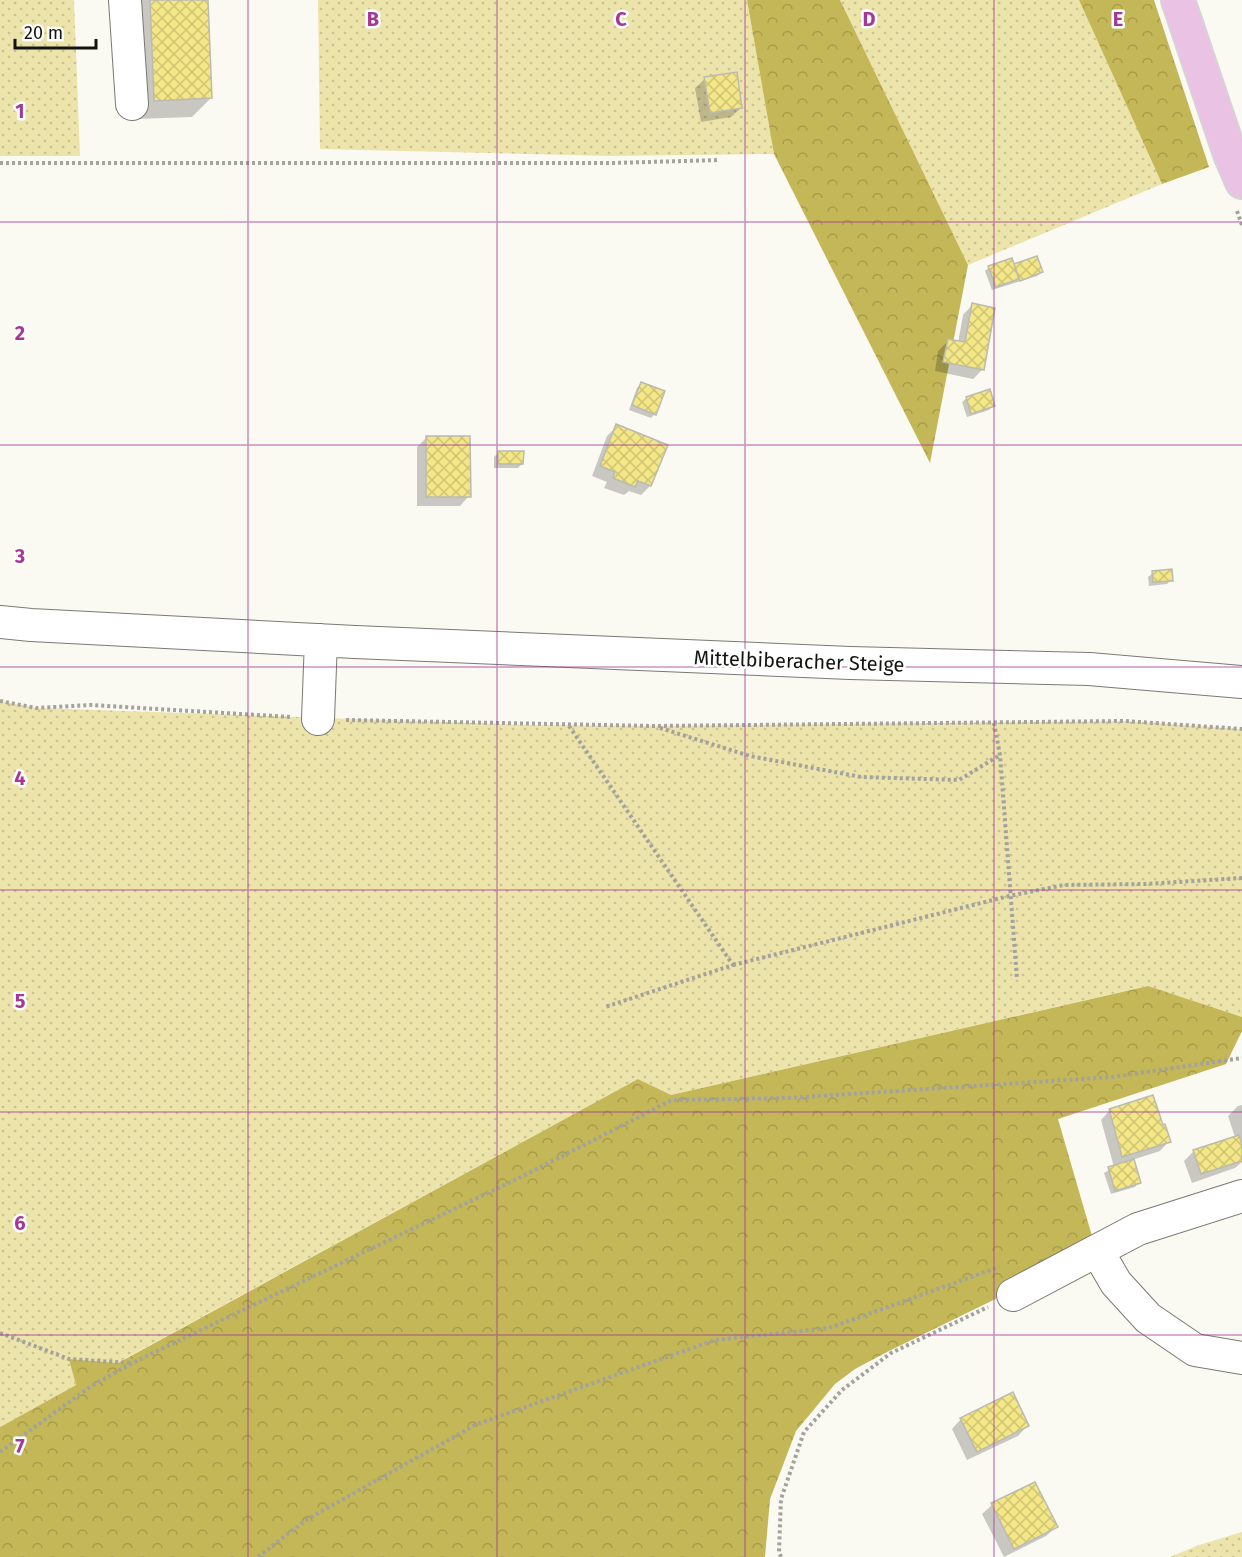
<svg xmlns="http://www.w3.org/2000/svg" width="1242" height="1557" font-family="'Fira Sans',sans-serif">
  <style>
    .grass { fill: url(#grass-dots) }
    .forest { fill: url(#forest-crowns) }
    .shadow { fill: #0003 }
    .building { fill: url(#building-cross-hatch); stroke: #bbbbb4; stroke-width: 1.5 }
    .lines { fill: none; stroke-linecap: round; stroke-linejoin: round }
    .minor-casing { stroke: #7a7973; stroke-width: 34 }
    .major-casing { stroke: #d5d5d4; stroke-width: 36 }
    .path { stroke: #a3a29d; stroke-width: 4; stroke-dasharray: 3 3; stroke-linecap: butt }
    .minor { stroke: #fff; stroke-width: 32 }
    .major { stroke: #eac3e4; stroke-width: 33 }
    .grid { fill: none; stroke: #a43898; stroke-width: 1.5; stroke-opacity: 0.55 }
    .labels { text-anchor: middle; stroke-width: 5; stroke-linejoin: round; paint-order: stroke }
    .street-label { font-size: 20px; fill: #131310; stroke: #fff }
    .grid-label { font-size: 20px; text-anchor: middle; font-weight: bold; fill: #a43898; stroke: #fff; stroke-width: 5; stroke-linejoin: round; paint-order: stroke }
  </style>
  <defs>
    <pattern id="grass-dots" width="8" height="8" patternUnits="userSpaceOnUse" patternTransform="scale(1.5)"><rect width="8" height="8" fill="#ece4aa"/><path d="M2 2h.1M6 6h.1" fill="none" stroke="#cac391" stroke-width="1.8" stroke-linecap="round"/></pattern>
    <pattern id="forest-crowns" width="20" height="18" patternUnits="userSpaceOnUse" patternTransform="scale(1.5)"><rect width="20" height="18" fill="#c4b757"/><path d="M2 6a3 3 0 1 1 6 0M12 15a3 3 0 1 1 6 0" fill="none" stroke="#a89c4b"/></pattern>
    <pattern id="building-cross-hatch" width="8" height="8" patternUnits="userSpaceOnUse" patternTransform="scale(1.5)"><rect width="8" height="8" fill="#f3e686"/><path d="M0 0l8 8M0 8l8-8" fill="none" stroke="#cfc473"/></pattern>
  </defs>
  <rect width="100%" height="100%" fill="#faf9f2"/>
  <!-- grass -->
  <path class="grass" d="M0,0H74L80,156H0Z
    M318,0H747L774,154L611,156L320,149Z
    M840,0H1079L1162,184L968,265Z
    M0,701L37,708L531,725L654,726L1125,721L1242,729V1017L1147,986L671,1095L638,1079L117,1363L70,1359L76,1385L0,1427Z
    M1242,1532V1557H1170L1199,1545Z"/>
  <!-- forest -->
  <path class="forest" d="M747,0H840L968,265L930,463L774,154Z
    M1079,0H1154L1209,167L1162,184Z
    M1148,986L1242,1017V1031L1226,1064L1058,1119L1096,1250L889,1351L855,1369L835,1384L796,1431L770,1499L765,1557H0V1427L76,1385L69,1359L118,1363L638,1079L671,1095Z"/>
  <!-- shadow -->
  <path class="shadow" d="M131,0H207L211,98L192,117L135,119Z
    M705,79L741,108L731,117L701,122L695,88Z
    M1036,257L1041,272L1037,276L992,290L985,271L989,267L1013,266Z
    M972,305L983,369L973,379L935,371L938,351L948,341L958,343L963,315Z
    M641,384L655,414L651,418L629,410L637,388Z
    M967,398L993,406L989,410L967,417L962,402Z
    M617,426L650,486L641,495L629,491L624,495L604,488L607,482L592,476L607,436Z
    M426,438L469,496L460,506H417V447Z
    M499,452L522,464L518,468H494V457Z
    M1153,573L1171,580L1167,584L1149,586L1148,577Z
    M1242,1105V1162L1235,1168L1192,1183L1184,1161L1194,1151L1235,1137L1228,1116L1238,1106Z
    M1110,1110L1162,1127L1169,1141L1160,1151L1132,1160L1139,1182L1135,1187L1111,1194L1104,1173L1114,1167L1101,1120Z
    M961,1419L1027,1426L1018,1436L967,1460L952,1429Z
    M1035,1484L1056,1527L1046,1536L1004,1557L982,1514L992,1505Z"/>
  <!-- building -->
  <path class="building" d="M150,0H208L212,98L154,101Z
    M737,72L742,108L710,113L704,77Z
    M1037,256L1043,272L1020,281L1014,264Z
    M1012,258L1019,279L996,287L988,266Z
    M972,303L995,308L984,370L943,362L948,339L965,342Z
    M641,382L665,391L656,415L632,405Z
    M990,389L995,406L971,414L966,397Z
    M616,424L668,445L651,486L638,481L635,487L613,478L615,472L600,466Z
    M426,436H470L471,497H426Z
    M498,451H524L523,464H498Z
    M1172,569L1173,581L1153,582L1152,571Z
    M1153,1095L1163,1125L1165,1124L1171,1142L1122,1157L1109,1109Z
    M1239,1135L1242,1145V1161L1201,1174L1193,1150Z
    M1134,1159L1141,1183L1115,1191L1108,1167Z
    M1013,1392L1029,1426L977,1452L960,1418Z
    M1035,1482L1058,1527L1014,1549L991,1503Z"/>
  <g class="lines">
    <!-- minor casing -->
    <g class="minor-casing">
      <path id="minor" d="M125,0L132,104
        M0,622L31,625L355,642L850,663L1089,669L1242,682
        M318,719L321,640
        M1098,1252L1116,1283L1148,1318L1195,1350L1242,1358
        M1013,1295L1138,1229L1242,1196"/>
    </g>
    <!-- major casing -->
    <g class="major-casing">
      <path id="major" d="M1178,0L1230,154L1242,182"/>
    </g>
    <!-- path -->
    <path class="path" d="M0,163H611L719,160
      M1237,211L1242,225
      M0,701L36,708L91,705L291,717
      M346,720L654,726L1125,721L1242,729
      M994,723L1000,755L1017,979
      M569,726L733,965L605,1007
      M660,728L750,756L861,777L959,780L1000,755
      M733,965L1009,896L1064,885L1146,884L1242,878
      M0,1333L69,1359L131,1363
      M0,1452L90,1387L132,1363L521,1177L672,1100L788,1098L1112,1077L1242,1058
      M258,1557L306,1520L477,1424L715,1340L829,1328L999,1267
      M781,1557L779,1552L781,1499L804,1432L842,1390L891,1353L988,1307"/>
    <!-- minor -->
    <use href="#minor" class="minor"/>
    <!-- major -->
    <use href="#major" class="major"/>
  </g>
  <!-- grid -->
  <path class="grid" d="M248,0V1557M497,0V1557M745,0V1557M994,0V1557M0,222H1242M0,445H1242M0,667H1242M0,890H1242M0,1112H1242M0,1335H1242"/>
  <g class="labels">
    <!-- street labels -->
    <g class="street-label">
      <text transform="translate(799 661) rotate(2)" y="7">Mittelbiberacher Steige</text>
    </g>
  </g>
  <g class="grid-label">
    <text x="373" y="26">B</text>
    <text x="621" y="26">C</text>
    <text x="869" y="26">D</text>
    <text x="1118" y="26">E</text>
    <text x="20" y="118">1</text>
    <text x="20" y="340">2</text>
    <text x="20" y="563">3</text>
    <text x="20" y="785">4</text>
    <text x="20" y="1008">5</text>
    <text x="20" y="1230">6</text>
    <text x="20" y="1453">7</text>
  </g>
  <!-- scale -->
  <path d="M15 39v9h81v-9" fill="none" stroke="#131310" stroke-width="3"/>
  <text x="24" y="39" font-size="18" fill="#131310" stroke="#ffffff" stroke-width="4.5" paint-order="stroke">20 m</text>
</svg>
